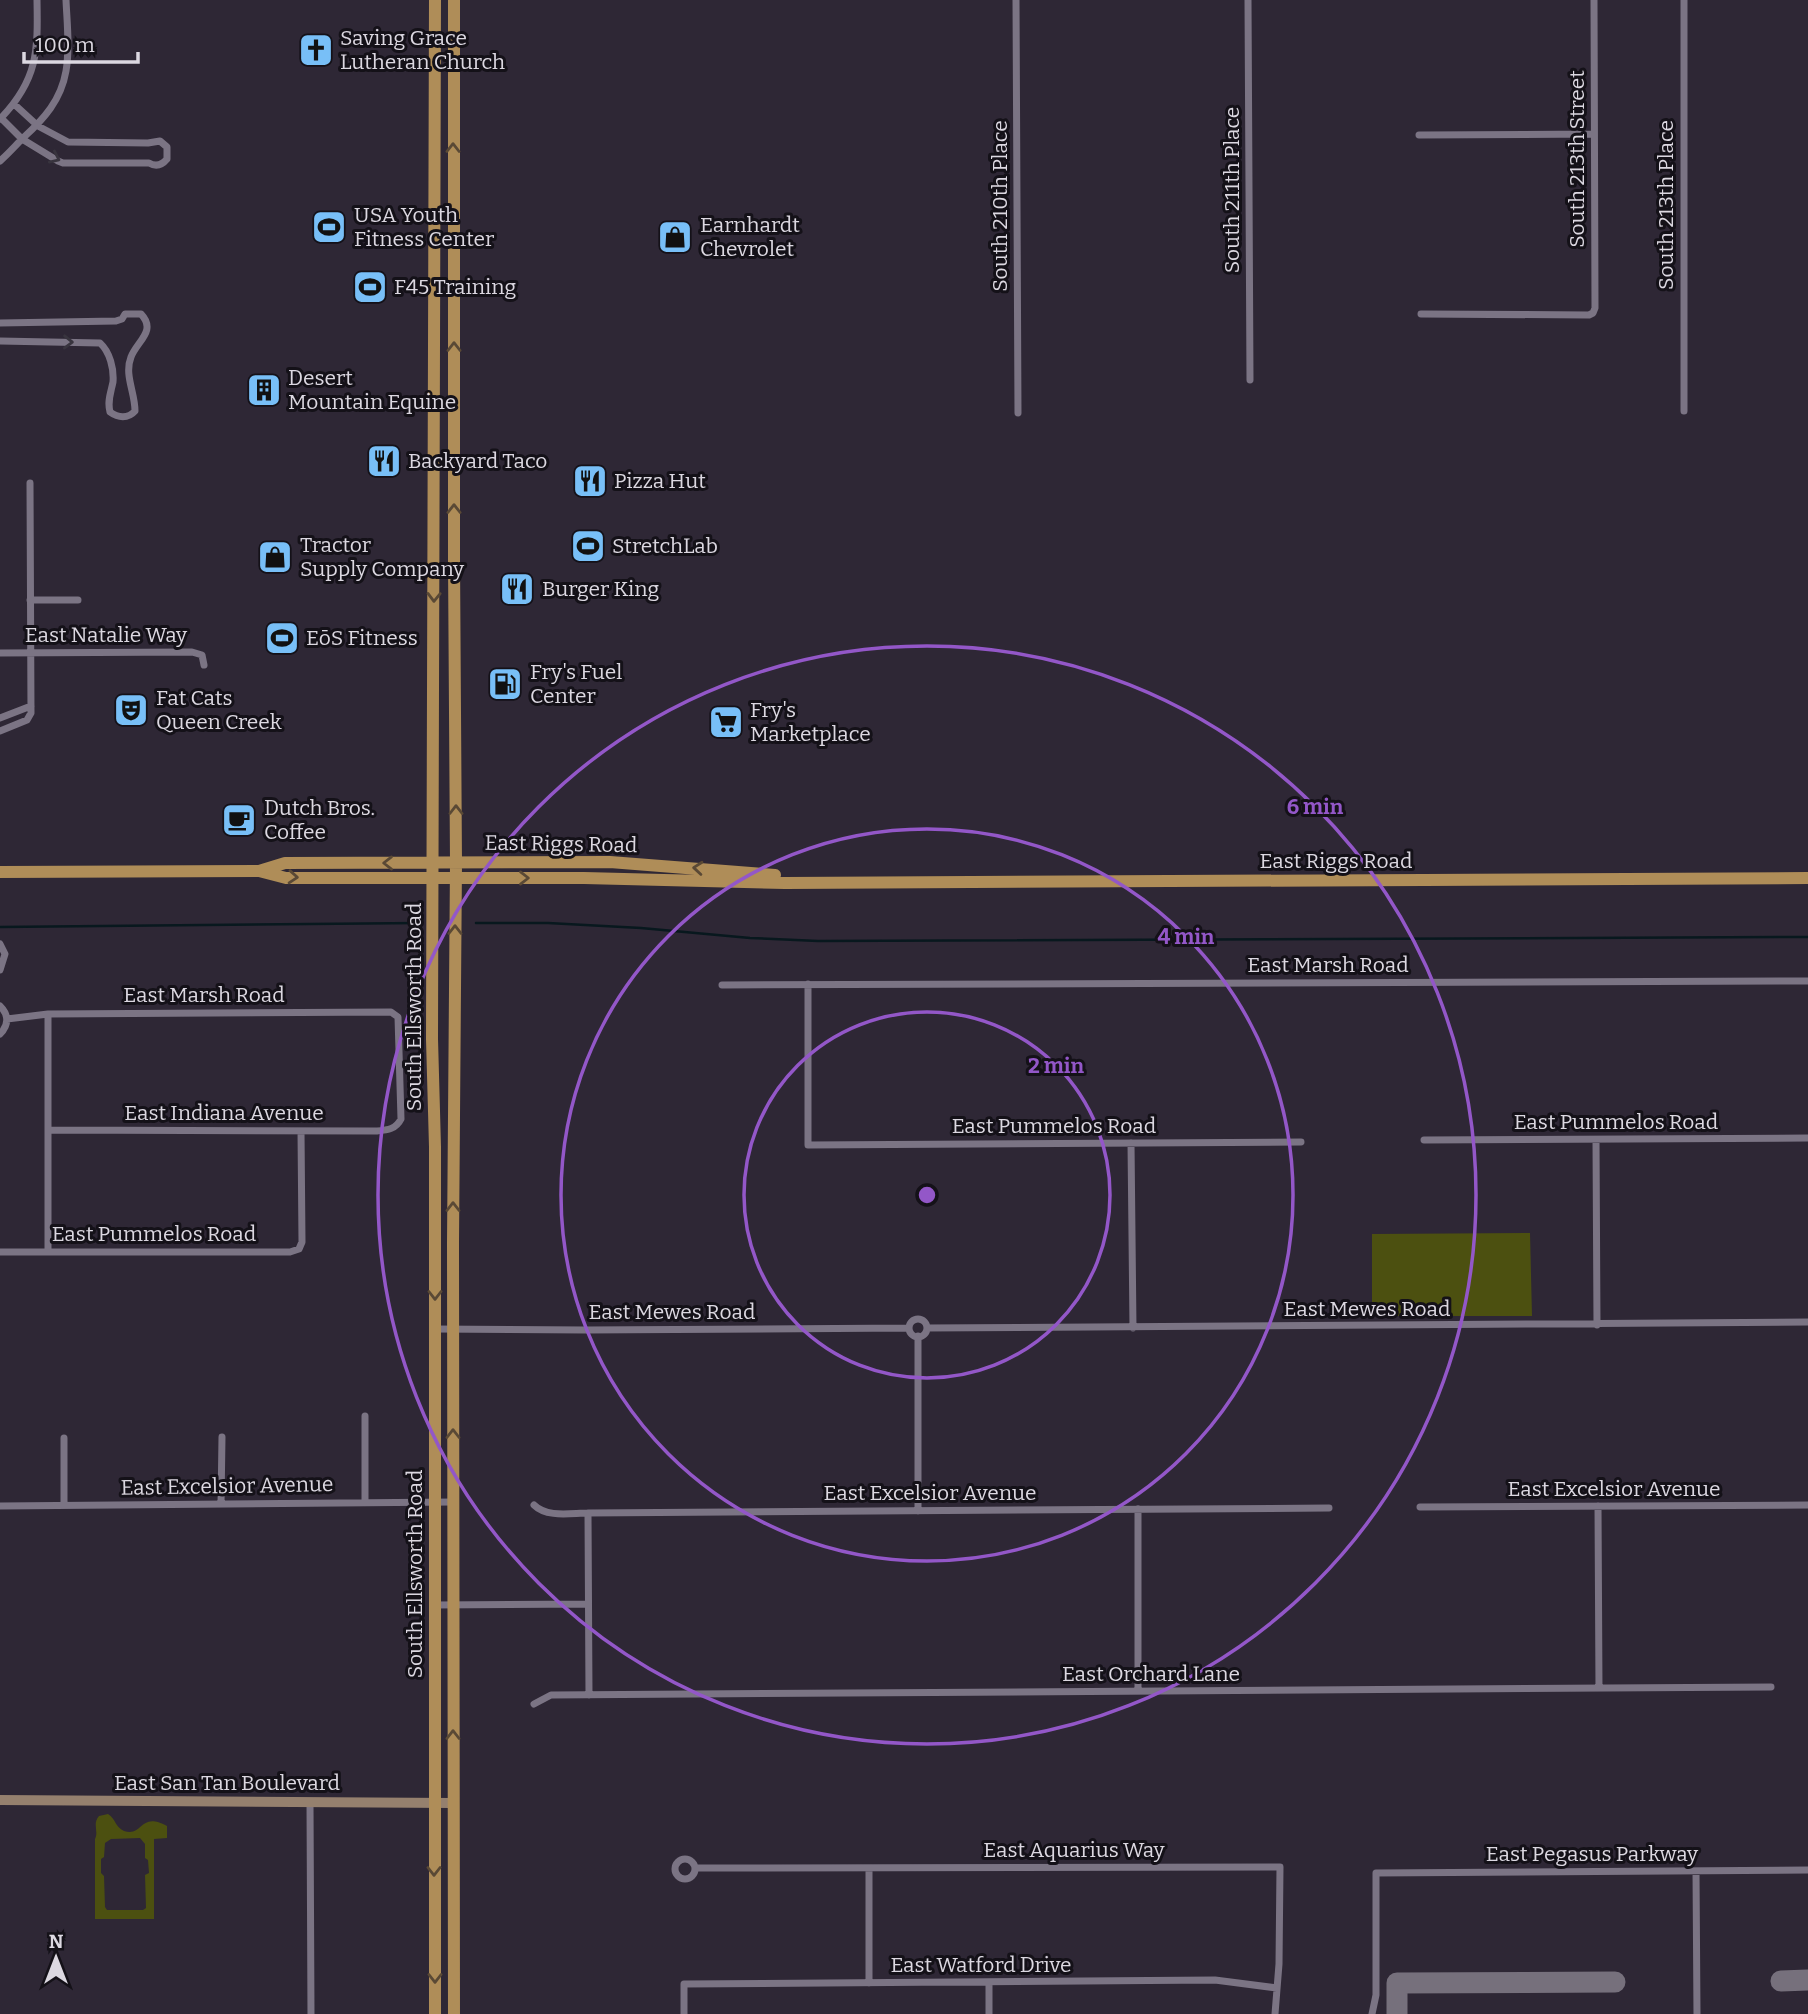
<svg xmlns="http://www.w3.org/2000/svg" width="1808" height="2014" font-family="Bitter,serif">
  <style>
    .green { fill: #4c5010; fill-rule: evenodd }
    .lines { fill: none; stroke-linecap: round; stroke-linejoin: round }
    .stream { stroke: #08181e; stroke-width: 2.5 }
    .taxiway { stroke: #76707c; stroke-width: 21 }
    .street { stroke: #7b7484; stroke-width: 7 }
    .secondary { stroke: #95806e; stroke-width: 10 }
    .primary { stroke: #af8d58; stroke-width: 12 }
    .oneway { stroke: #5a4935 }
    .oneway2 { stroke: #38343e }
    .ring { fill: none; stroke: #9357c8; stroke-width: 3.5 }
    .labels { text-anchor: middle; stroke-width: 6; stroke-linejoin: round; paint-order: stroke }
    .poi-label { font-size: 21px; fill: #dcd8e1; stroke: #141118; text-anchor: start }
    .street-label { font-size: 21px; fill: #dcd8e1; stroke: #141118 }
    .centre { fill: #9357c8; stroke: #141118; stroke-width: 3.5 }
    .ring-label { font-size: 21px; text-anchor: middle; font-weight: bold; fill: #9357c8; stroke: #141118; stroke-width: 6; stroke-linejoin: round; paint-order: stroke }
  </style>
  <rect width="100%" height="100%" fill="#2e2735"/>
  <!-- green -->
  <path class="green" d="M1530,1233L1532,1316H1372V1234Z
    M108,1814C116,1819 115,1827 124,1831C144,1837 139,1811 167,1826V1838L154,1839V1919H95V1839C99,1831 92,1824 99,1816ZM140,1838L145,1844V1858L148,1860L149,1873L145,1875L146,1908L143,1910H107L105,1907L104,1876L101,1873V1859L104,1857L105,1843L111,1839Z"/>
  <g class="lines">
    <!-- stream -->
    <path class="stream" d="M476,923H548L641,928L750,938L818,941L1808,937
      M0,927L420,923"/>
    <!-- taxiway -->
    <path class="taxiway" d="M1781,1981L1808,1980
      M1397,2014V1983L1615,1982"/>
    <!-- street -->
    <path class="street" d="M1016,0L1018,413
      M1248,0L1250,380
      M1,118L22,139L58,161L63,163H149C156,167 162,165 167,159V147L160,141L148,143L68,142L38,126L14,104
      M0,119C38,80 38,51 37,0
      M1419,135L1594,134
      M0,161C8,154 15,146 23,138C44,119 61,100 66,71C70,48 67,23 66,0
      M1421,314L1589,315L1593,313L1595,308L1594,0
      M0,323L116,321L122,319L125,314H141C157,331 137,341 131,357C124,375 135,392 135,411C128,419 118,418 110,412C107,401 111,392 113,382C114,369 110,352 100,343L0,341
      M1684,411V0
      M30,600H78
      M0,653L192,652L202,655L204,665
      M0,718L31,706
      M0,731L27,720L31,713L30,483
      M0,944L5,954L0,970
      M808,984V1145L1301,1142
      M722,985L1808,981
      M0,1006C9,1015 9,1025 0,1034
      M48,1014V1252
      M7,1019L48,1014L391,1012L398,1017L401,1119C396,1129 388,1130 377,1131L48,1130
      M1424,1140L1808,1138
      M1596,1140L1597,1325
      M1131,1143L1133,1328
      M0,1252H290L299,1249L302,1242L301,1131
      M909 1328a9 9 0 1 1 18 0a9 9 0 1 1-18 0Z
      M927,1328L1808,1322
      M435,1329L586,1330L909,1328
      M918,1336V1511
      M365,1503V1416
      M221,1504L222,1437
      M64,1505V1438
      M534,1505C547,1518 571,1513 588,1513L1329,1508
      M0,1506L453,1502
      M1598,1506L1599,1688
      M1420,1507L1808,1505
      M1138,1509V1691
      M588,1513L589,1695
      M434,1605L588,1604
      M534,1704L551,1695L1771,1687
      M310,1803L311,2014
      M675 1869a10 10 0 1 1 20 0a10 10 0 1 1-20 0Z
      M695,1868L1280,1867L1279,1964L1275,2014
      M869,1868V1983
      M1696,1871L1697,2014
      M989,1983V2014
      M684,2014V1984L1215,1980L1277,1988
      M1372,2014L1376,1995V1873L1808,1870"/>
    <!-- secondary -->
    <path class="secondary" d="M0,1800L453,1803"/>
    <!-- primary -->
    <path class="primary" d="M454,0V561L456,863L453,1243L454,2014
      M259,871L285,863L610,862L775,875
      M0,872L259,871L286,878H584L785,883L1808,878
      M435,2014V1147L432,1039L435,0"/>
  </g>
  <!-- one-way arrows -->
  <defs><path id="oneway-chevron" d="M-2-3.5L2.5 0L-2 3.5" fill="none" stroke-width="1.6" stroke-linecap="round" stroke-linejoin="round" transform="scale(1.75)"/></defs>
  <g class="oneway">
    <use href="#oneway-chevron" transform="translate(453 148) rotate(-90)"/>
    <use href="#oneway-chevron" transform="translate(454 347) rotate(-90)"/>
    <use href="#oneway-chevron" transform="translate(454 509) rotate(-90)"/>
    <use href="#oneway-chevron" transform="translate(434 597) rotate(91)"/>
    <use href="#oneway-chevron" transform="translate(456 810) rotate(-90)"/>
    <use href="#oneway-chevron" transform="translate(388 863) rotate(180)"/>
    <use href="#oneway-chevron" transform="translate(698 868) rotate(-175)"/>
    <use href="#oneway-chevron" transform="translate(293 877) rotate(4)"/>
    <use href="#oneway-chevron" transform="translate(524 878)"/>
    <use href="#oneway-chevron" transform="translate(455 930) rotate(-90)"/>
    <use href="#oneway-chevron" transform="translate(453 1207) rotate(-90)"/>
    <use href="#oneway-chevron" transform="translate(435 1295) rotate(90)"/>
    <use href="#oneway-chevron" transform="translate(453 1434) rotate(-90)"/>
    <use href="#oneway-chevron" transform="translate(453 1735) rotate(-90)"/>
    <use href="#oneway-chevron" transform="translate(434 1871) rotate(90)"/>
    <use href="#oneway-chevron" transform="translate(435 1978) rotate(90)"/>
  </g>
  <g class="oneway2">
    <use href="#oneway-chevron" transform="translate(55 158) rotate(25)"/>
    <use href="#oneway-chevron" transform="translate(68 342) rotate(1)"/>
  </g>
  <!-- distance rings -->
  <g class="ring">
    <circle cx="927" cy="1195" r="183"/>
    <circle cx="927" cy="1195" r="366"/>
    <circle cx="927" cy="1195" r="549"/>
  </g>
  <!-- icons -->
  <defs>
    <g id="church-square" transform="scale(1.75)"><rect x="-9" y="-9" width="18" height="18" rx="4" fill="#78bff7" stroke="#141118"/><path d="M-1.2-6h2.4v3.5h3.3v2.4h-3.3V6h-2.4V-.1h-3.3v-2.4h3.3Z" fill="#111"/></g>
    <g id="stadium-square" transform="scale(1.75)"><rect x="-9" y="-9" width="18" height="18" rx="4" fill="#78bff7" stroke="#141118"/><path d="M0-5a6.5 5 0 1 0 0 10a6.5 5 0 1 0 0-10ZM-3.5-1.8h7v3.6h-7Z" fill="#111"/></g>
    <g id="shop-square" transform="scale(1.75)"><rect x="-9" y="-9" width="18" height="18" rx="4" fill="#78bff7" stroke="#141118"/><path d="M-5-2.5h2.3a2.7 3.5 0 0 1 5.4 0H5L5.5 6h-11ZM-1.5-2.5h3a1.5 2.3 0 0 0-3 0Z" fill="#111"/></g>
    <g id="building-square" transform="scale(1.75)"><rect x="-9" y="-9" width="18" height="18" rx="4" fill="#78bff7" stroke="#141118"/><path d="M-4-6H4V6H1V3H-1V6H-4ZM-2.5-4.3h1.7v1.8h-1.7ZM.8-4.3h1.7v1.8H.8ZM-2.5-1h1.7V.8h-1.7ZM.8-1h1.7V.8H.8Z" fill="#111"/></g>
    <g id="restaurant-square" transform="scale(1.75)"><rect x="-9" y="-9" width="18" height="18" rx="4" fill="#78bff7" stroke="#141118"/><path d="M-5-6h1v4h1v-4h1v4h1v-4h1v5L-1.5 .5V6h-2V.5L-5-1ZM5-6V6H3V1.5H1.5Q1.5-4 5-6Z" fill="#111"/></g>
    <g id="fuel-square" transform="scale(1.75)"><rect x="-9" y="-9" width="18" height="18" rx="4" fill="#78bff7" stroke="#141118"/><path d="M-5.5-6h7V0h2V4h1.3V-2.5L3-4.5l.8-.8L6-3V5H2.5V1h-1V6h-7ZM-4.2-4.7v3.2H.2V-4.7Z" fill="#111"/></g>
    <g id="theatre-square" transform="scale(1.75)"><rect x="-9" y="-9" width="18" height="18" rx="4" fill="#78bff7" stroke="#141118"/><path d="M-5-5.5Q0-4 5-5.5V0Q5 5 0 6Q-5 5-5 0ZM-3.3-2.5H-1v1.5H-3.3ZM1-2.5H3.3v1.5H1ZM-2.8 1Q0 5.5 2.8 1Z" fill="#111"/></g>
    <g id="supermarket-square" transform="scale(1.75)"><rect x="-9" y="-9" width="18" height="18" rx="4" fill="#78bff7" stroke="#141118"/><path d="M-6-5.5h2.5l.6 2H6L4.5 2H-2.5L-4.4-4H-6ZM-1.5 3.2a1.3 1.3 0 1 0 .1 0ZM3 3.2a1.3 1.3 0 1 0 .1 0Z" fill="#111"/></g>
    <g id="cafe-square" transform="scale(1.75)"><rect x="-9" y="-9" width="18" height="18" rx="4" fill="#78bff7" stroke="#141118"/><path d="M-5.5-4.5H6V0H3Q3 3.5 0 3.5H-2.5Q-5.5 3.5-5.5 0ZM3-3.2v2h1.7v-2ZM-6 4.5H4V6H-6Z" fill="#111"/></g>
  </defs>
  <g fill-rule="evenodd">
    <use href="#church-square" x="316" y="50"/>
    <use href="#stadium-square" x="329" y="227"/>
    <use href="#shop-square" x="675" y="237"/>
    <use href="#stadium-square" x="370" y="287"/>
    <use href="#building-square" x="264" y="390"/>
    <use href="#restaurant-square" x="384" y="461"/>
    <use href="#restaurant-square" x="590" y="481"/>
    <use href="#stadium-square" x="588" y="546"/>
    <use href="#shop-square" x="275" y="557"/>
    <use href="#restaurant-square" x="517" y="589"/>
    <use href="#stadium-square" x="282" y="638"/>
    <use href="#fuel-square" x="505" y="684"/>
    <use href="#theatre-square" x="131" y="710"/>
    <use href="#supermarket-square" x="726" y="722"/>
    <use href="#cafe-square" x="239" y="820"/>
  </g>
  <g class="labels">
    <!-- poi labels -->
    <g class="poi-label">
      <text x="340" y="45">Saving Grace<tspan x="340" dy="24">Lutheran Church</tspan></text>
      <text x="354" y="222">USA Youth<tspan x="354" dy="24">Fitness Center</tspan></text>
      <text x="700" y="232">Earnhardt<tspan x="700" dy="24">Chevrolet</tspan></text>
      <text x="394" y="294">F45 Training</text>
      <text x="288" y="385">Desert<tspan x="288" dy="24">Mountain Equine</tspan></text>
      <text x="408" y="468">Backyard Taco</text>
      <text x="614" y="488">Pizza Hut</text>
      <text x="300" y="552">Tractor<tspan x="300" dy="24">Supply Company</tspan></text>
      <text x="612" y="553">StretchLab</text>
      <text x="542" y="596">Burger King</text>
      <text x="306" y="645">EōS Fitness</text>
      <text x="530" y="679">Fry's Fuel<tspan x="530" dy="24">Center</tspan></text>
      <text x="156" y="705">Fat Cats<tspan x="156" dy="24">Queen Creek</tspan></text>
      <text x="750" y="717">Fry's<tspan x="750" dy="24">Marketplace</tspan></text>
      <text x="264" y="815">Dutch Bros.<tspan x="264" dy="24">Coffee</tspan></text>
    </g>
    <!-- street labels -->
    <g class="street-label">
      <text transform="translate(1577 159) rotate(-90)" y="7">South 213th Street</text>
      <text transform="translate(1232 190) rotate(-90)" y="7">South 211th Place</text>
      <text transform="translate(1666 205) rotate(-90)" y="7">South 213th Place</text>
      <text transform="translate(1000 206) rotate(-90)" y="7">South 210th Place</text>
      <text x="106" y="642">East Natalie Way</text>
      <text transform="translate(561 844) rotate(1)" y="7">East Riggs Road</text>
      <text x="1336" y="868">East Riggs Road</text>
      <text x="1328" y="972">East Marsh Road</text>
      <text x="204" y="1002">East Marsh Road</text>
      <text transform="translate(414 1007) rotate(-90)" y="7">South Ellsworth Road</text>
      <text x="224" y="1120">East Indiana Avenue</text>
      <text x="1616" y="1129">East Pummelos Road</text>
      <text x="1054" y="1133">East Pummelos Road</text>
      <text x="154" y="1241">East Pummelos Road</text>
      <text x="1367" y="1316">East Mewes Road</text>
      <text x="672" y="1319">East Mewes Road</text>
      <text transform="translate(227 1486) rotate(-1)" y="7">East Excelsior Avenue</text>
      <text x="1614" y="1496">East Excelsior Avenue</text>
      <text x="930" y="1500">East Excelsior Avenue</text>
      <text transform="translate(415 1574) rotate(-90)" y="7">South Ellsworth Road</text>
      <text x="1151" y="1681">East Orchard Lane</text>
      <text x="227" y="1790">East San Tan Boulevard</text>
      <text x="1074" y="1857">East Aquarius Way</text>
      <text x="1592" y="1861">East Pegasus Parkway</text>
      <text x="981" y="1972">East Watford Drive</text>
    </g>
  </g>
  <circle cx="927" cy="1195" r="10" class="centre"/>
  <g class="ring-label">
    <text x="1315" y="814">6 min</text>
    <text x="1186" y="944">4 min</text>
    <text x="1056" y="1073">2 min</text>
  </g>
  <!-- north arrow -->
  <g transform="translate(56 1958)" stroke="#141118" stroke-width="5" paint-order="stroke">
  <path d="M0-5L12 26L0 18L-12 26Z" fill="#dcd8e1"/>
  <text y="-10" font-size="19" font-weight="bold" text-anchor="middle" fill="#dcd8e1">N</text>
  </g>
  <!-- scale -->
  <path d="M24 52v10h114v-10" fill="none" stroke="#dcd8e1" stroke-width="3.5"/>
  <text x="35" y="52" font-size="21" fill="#dcd8e1" stroke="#141118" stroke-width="5" paint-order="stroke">100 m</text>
</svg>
